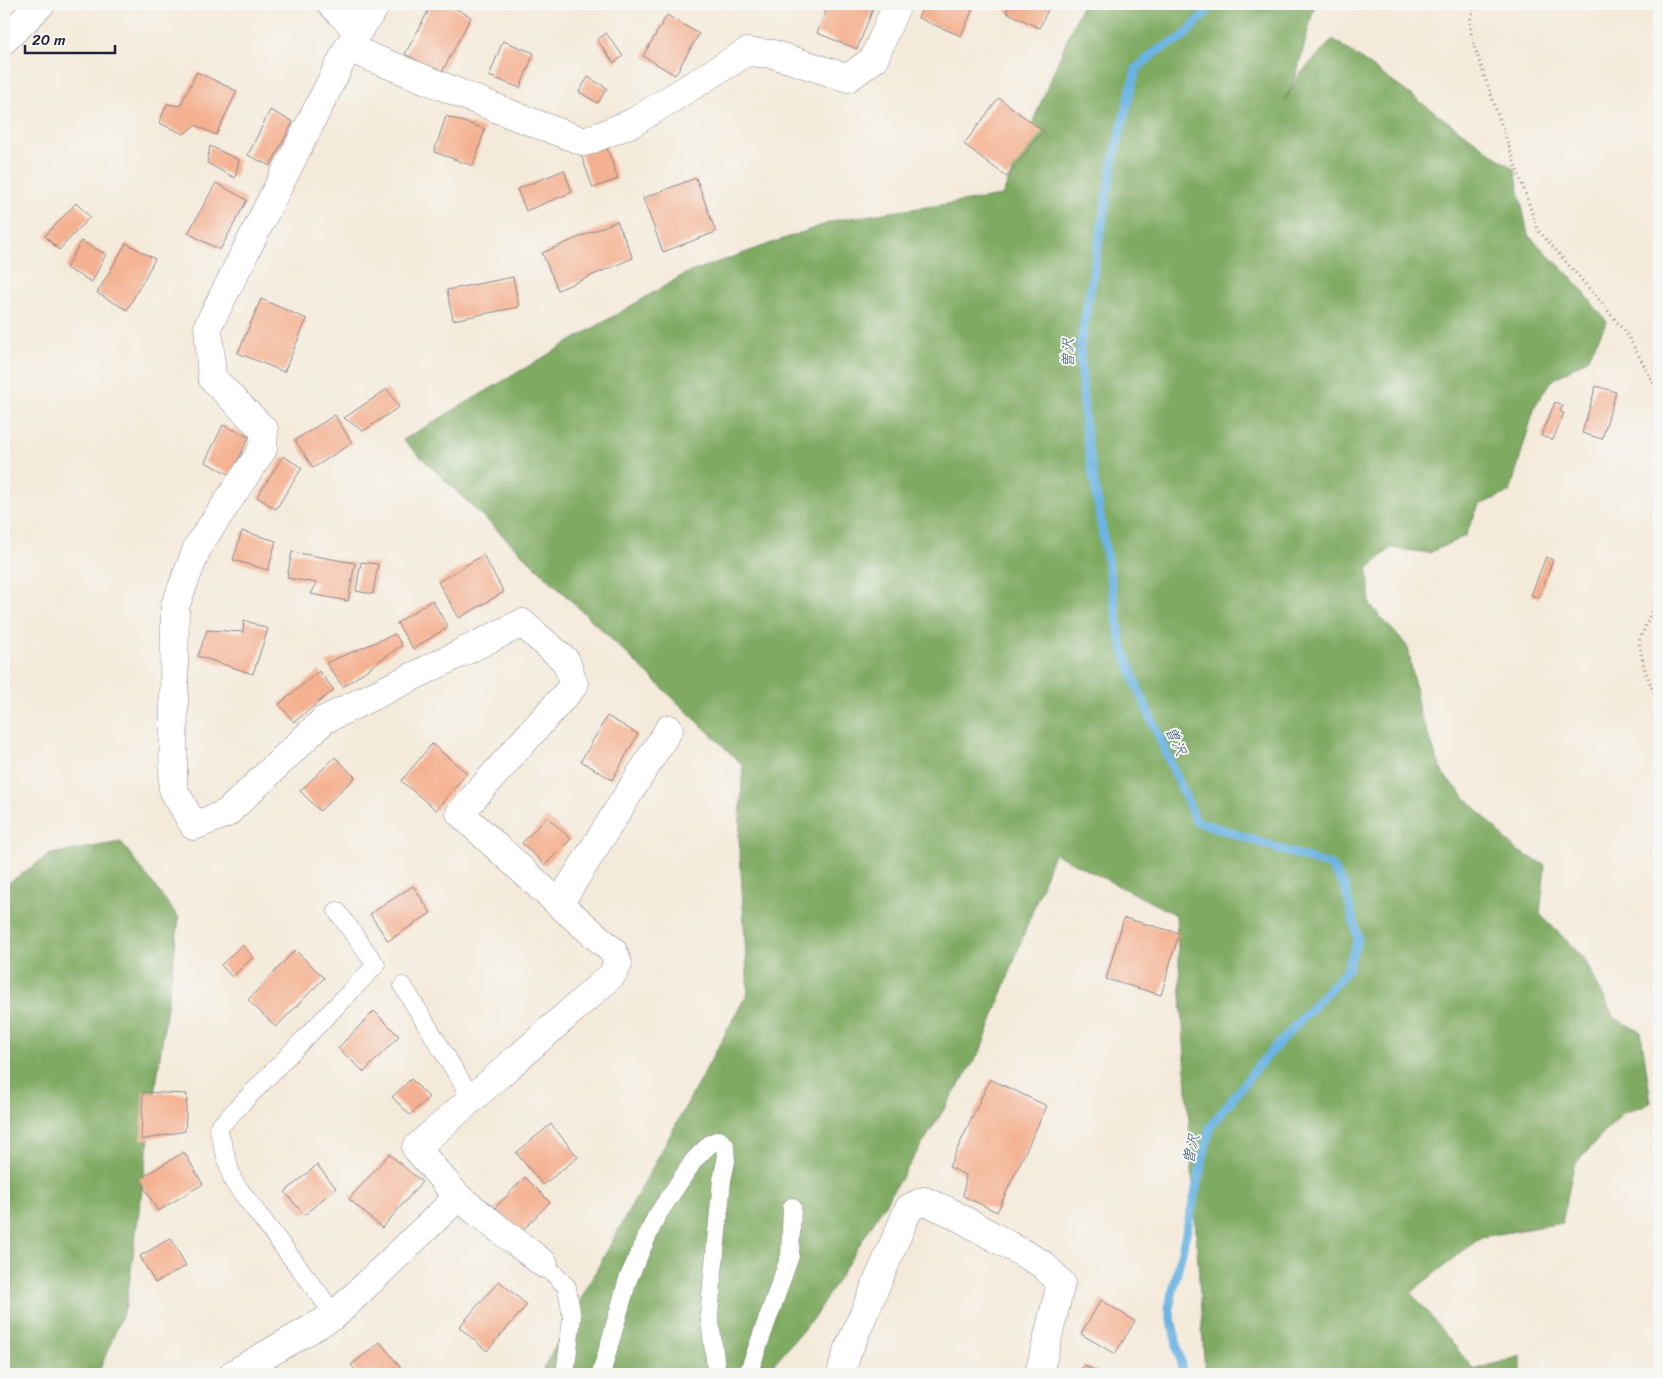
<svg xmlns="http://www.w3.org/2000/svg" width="1663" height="1378" font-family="Sriracha,'Klee One',sans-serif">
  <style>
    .forest { fill: #7faa62; stroke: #50664e }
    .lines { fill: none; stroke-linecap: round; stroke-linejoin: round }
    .stream { stroke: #6bb3e3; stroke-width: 9 }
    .building { fill: #f4b191 }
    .lane-casing { stroke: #8b868a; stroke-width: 19 }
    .street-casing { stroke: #8b868a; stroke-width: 29 }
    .path { stroke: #8b868a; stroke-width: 3; stroke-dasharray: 1 4; stroke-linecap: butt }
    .lane { stroke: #fff; stroke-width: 18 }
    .street { stroke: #fff; stroke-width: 28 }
    .labels { text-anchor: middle; stroke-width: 4; stroke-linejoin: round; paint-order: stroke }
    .water-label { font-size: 15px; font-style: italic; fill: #3c5576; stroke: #f6f6f2 }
  </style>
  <rect width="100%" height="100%" fill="#f6f6f2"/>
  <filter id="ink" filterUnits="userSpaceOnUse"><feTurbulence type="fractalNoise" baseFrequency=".02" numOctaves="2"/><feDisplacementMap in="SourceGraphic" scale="10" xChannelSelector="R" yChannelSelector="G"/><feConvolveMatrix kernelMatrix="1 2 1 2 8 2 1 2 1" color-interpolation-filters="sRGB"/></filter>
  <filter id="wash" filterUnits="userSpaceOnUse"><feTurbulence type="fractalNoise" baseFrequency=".0096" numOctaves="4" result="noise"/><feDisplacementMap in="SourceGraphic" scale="20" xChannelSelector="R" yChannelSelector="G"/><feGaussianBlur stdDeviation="1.12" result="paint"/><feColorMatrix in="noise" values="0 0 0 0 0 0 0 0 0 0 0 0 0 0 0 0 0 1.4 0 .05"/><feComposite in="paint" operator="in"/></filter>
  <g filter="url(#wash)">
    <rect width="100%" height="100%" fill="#f4eada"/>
    <!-- forest -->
    <path class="forest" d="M1082,4H1315L1296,77L1285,100L1301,73L1333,39L1515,170L1528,235L1573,279L1607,322L1587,359L1550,382L1535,406L1510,492L1479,505L1465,536L1429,553L1391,548L1368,569L1370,605L1408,647L1419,711L1443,774L1516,850L1545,865L1540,914L1584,958L1614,1018L1641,1032L1651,1103L1623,1113L1574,1165L1562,1223L1481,1237L1411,1292L1474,1370L1521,1356V1374H1205L1176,915L1054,853L981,1050L815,1316L765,1374H540L748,992L739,837L743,765L403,440L685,274L837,220L1002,196Z
      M121,842L179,918L126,1306L98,1374H4V886L51,854Z"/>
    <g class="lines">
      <!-- stream -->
      <path class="stream" d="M1183,1374L1169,1308L1210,1127L1258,1066L1346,971L1358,939L1345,887L1331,866L1196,821L1136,684L1121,642L1085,427L1080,347L1114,157L1136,69L1158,50L1182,38L1214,4"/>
    </g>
    <g id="blocks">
      <!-- building -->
      <path class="building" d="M432,4H447L471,17L441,74L405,54Z
        M829,4H875L857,49L817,33Z
        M924,4H975L961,36L918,18Z
        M1010,4H1051L1039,28L1006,12Z
        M667,15L699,34L675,75L643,56Z
        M606,33L623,56L614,63L597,40Z
        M503,41L534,53L520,88L489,76Z
        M197,72L237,91L216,135L195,125L184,134L159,123L167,104L180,106Z
        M588,77L607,88L598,103L579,92Z
        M999,98L1043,131L1007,177L964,144Z
        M270,110L293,122L270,166L248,155Z
        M446,116L485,129L473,166L434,152Z
        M605,143L618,179L593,188L580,152Z
        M210,146L239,160L235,178L207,163Z
        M564,170L572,192L526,211L517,189Z
        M696,178L716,232L663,252L643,198Z
        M216,183L247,200L220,250L188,233Z
        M76,203L90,217L59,250L45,236Z
        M617,221L633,258L558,290L542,253Z
        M81,241L106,254L92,282L66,268Z
        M126,243L155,259L127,310L97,293Z
        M513,277L519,307L453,320L447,290Z
        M261,299L307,319L284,372L238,353Z
        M1596,386L1616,392L1602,439L1582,433Z
        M387,389L399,407L363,431L344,418Z
        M1555,402L1563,405L1560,412L1564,413L1553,440L1541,436Z
        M335,415L352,443L313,468L295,440Z
        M223,425L249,437L231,475L205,462Z
        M283,456L302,468L276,509L257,497Z
        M242,531L276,541L268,570L233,560Z
        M292,552L355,563L348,601L311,594L317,583L287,578Z
        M483,555L504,592L459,618L438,582Z
        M1546,557L1553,560L1539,598L1531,595Z
        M361,562L378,564L373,594L356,591Z
        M432,600L448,627L413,649L397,623Z
        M244,620L268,629L253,674L198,656L207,630L243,632Z
        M395,634L402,645L343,687L326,663Z
        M319,671L334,690L294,722L279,704Z
        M607,716L638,734L612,780L581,761Z
        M432,744L467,773L436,810L401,781Z
        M335,757L355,777L320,811L300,791Z
        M547,817L571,839L545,865L522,843Z
        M413,886L431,913L388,941L370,914Z
        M1124,918L1179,933L1161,995L1106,979Z
        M242,945L254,957L232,977L221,965Z
        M295,950L324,978L276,1027L248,1000Z
        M374,1011L399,1036L364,1072L338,1048Z
        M411,1079L429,1097L410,1115L392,1097Z
        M990,1079L1047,1106L997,1212L963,1196L966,1175L949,1167Z
        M143,1092L187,1094L185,1131L141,1140Z
        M551,1124L578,1157L543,1185L516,1153Z
        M184,1152L203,1184L158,1211L139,1179Z
        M389,1154L422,1182L382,1228L349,1199Z
        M317,1165L336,1188L304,1215L285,1192Z
        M525,1177L550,1202L521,1232L495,1208Z
        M171,1238L186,1266L155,1283L140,1256Z
        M499,1281L527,1305L487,1351L459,1327Z
        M1101,1300L1135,1321L1115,1354L1081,1334Z
        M380,1342L406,1374H359L351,1365Z
        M1084,1365L1102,1374H1079Z"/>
    </g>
  </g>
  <g filter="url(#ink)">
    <use href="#blocks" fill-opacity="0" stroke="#8b868a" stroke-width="1"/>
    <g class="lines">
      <!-- lane casing -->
      <g class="lane-casing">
        <path id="lane" d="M403,986L472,1099
          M544,1264L567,1287L572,1318L565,1374
          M335,1315L233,1181L218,1128L376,965L337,911
          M601,1374L628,1279L656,1217L694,1160L710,1144L719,1140L725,1145L726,1161L722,1180L709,1315L717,1374
          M748,1374L790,1256L792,1207"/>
      </g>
      <!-- street casing -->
      <g class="street-casing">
        <path id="street" d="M331,4L358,31
          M4,40L41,4
          M348,48L518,117L585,142L632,123L747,52L773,54L848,78L874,59L897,4
          M559,904L669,729
          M458,1197L544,1264
          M233,1374L335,1315L458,1197L416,1148L612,975L618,964L613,951L559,904L460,813L574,685L566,661L522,623L324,720L227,813L194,826L173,789L175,606L198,546L263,449L264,430L212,378L208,326L348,48L358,31L377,4
          M841,1374L847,1353L909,1208L924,1201L948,1211L1042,1264L1061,1283L1039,1374"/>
      </g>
      <!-- path -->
      <path class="path" d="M1476,4L1470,20L1472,40L1538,230L1602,303L1628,336L1659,393
        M1659,593L1639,642L1644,667L1654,694L1659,698"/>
      <!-- lane -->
      <use href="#lane" class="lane"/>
      <!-- street -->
      <use href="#street" class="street"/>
    </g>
  </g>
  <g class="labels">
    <!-- water labels -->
    <g class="water-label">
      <text transform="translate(1068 353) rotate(-89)" y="5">曽沢</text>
      <text transform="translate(1176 741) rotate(66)" y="5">曽沢</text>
      <text transform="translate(1191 1149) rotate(-77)" y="5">曽沢</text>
    </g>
  </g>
  <!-- margin -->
  <rect width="1663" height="1378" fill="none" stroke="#f6f6f2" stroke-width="20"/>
  <!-- scale -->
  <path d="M25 45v8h90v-8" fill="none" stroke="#22223b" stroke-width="2.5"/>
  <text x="32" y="45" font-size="15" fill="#22223b" stroke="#f6f6f2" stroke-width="4" paint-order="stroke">20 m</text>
</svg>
